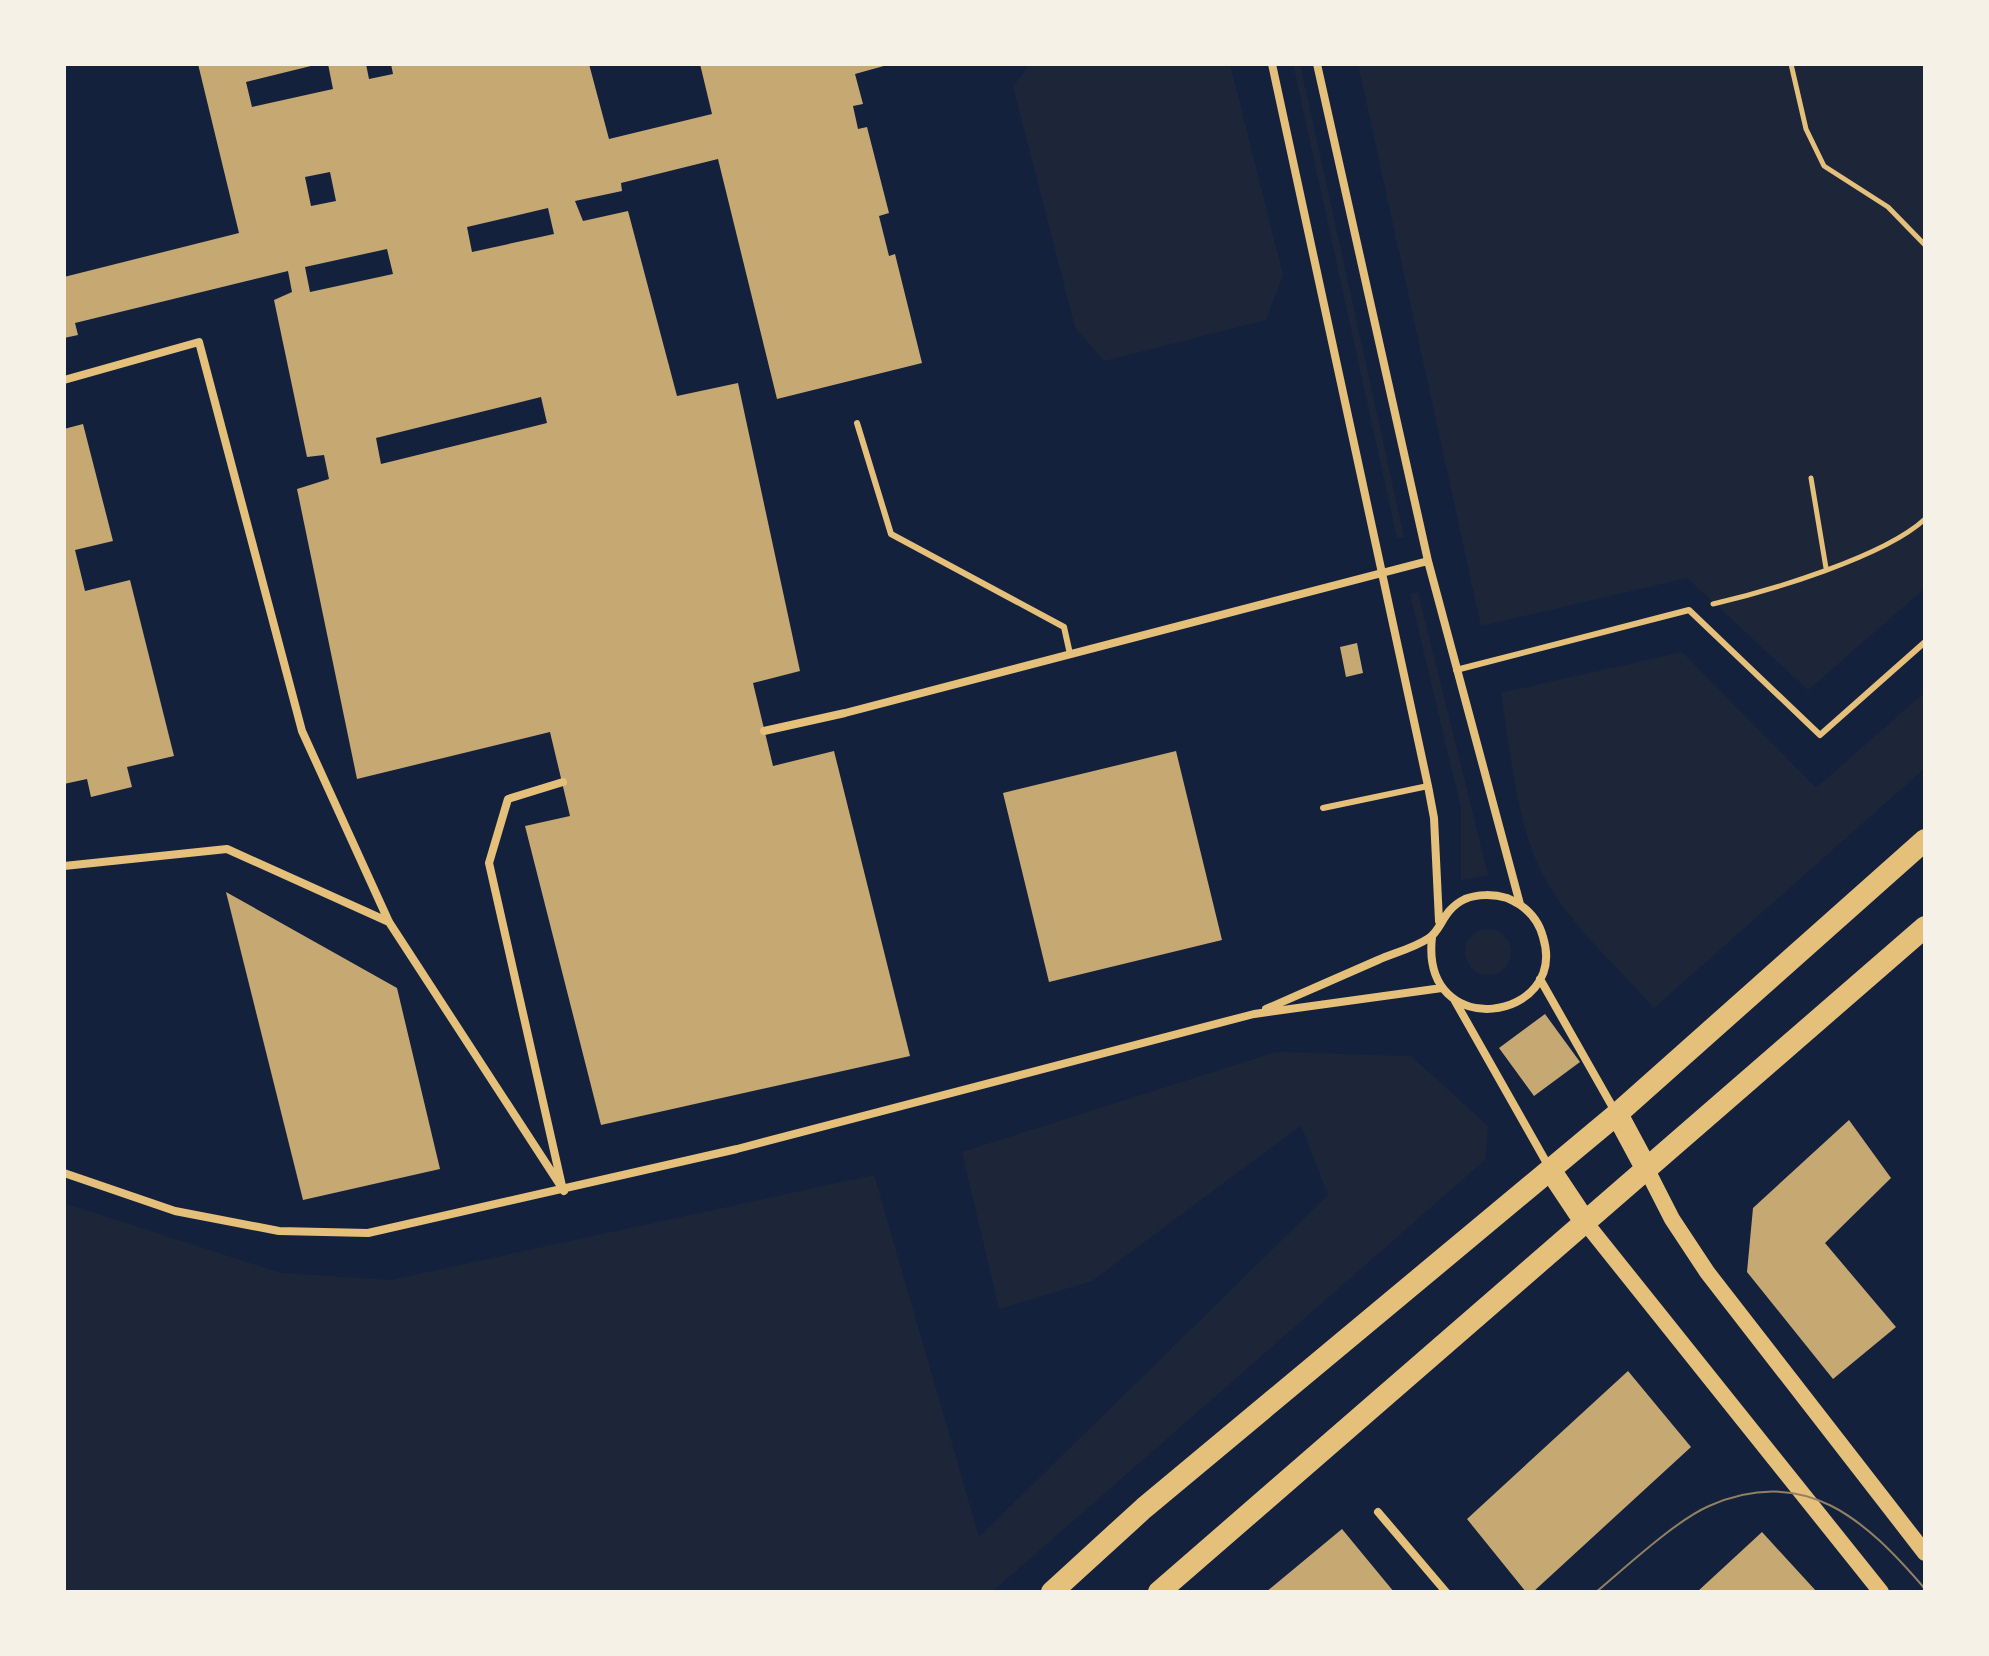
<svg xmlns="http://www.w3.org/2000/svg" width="1989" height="1656" font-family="'Public Sans',sans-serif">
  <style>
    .green { fill: #1d2539 }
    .building { fill: #c6a872; fill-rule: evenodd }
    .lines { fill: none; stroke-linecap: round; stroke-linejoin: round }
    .path { stroke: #e5c07b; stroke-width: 5 }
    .service { stroke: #e5c07b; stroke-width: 6 }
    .minor { stroke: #e5c07b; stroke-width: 8 }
    .secondary { stroke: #e5c07b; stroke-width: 16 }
    .trunk { stroke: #e5c07b; stroke-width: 22 }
    .tram { stroke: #918062; stroke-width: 2 }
  </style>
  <rect width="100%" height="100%" fill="#14213d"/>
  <!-- green -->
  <path class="green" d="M1030,64H1230L1283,275L1266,320L1104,361L1075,327L1013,86Z
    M1293,64H1300L1404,537L1397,538Z
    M1358,64H1925V588L1808,690L1687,578L1481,626Z
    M1418,592L1488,875L1461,880V808L1410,594Z
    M1682,652L1816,788L1925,692V768L1654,1008C1617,966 1571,926 1544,877C1517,828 1510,748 1501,693Z
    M1465 952a23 23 0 1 1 46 0a23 23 0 1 1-46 0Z
    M1276,1052L1411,1056L1488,1126L1485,1160L992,1592H64V1203L281,1273L391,1280L874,1175L979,1537L1328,1195L1301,1125L1092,1281L999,1309L962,1152Z"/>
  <!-- building -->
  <path class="building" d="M198,64H319L246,82L252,107L333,89L328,64H366L369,79L393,74L391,64H589L609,139L712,114L700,64H891L855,74L863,104L853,106L858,129L867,127L889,213L879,216L889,256L895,254L922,363L777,399L718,159L621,183L622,191L575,201L583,221L628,211L677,396L738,383L800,671L753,683L773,766L834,751L910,1056L601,1125L525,826L570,816L550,732L357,779L297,489L329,479L324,455L307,457L274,300L292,292L288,271L75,323L78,335L64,338V277L239,233ZM330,172L336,201L311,206L305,177ZM548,208L554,234L472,252L467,227ZM387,249L393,274L310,292L305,267ZM541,397L547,423L381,464L376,438Z
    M83,424L113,541L75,550L85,591L130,580L174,756L127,767L132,787L91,797L87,779L64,784V429Z
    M1357,643L1363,673L1346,677L1340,647Z
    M1176,751L1222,940L1049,982L1003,793Z
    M226,892L397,988L440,1169L303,1200Z
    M1545,1014L1580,1062L1534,1096L1499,1048Z
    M1849,1120L1891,1178L1825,1243L1896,1327L1833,1379L1747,1272L1753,1208Z
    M1628,1371L1691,1447L1533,1592H1526L1467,1519Z
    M1342,1529L1394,1592H1266Z
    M1762,1532L1817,1592H1697Z"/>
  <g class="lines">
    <!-- path -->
    <path class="path" d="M1791,64L1806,129L1824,166L1888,207L1925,245
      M1811,478L1826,568
      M1713,604C1769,591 1884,557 1925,519"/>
    <!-- service -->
    <path class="service" d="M857,423L891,534L1064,627L1070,654
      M1456,670L1689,610L1820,735L1925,642
      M1323,808L1428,786"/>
    <!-- minor -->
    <path class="minor" d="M1272,64L1428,786L1434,818L1439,921
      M1317,64L1428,561L1520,904
      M64,380L199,342L302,731L389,922L564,1191
      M764,731L845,713L1428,561
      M64,866L227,849L389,922
      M1540,979L1616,1113
      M1455,1001L1549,1167
      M1266,1009C1303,993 1341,976 1378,960C1394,953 1414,948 1429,938C1442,930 1442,910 1465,899C1477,894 1494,894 1507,898C1524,905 1538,918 1543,937C1569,1021 1420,1044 1432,937
      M64,1173L175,1211L279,1231L368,1233L737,1149L1254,1014L1442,988
      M562,1186L489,863L508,799L563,782
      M1378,1512L1446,1592"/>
    <!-- secondary -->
    <path class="secondary" d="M1646,1168L1672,1219L1707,1272L1925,1553
      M1585,1222L1881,1592"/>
    <!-- trunk -->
    <path class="trunk" d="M1617,1114L1646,1168
      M1551,1171L1585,1222
      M1052,1592L1144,1508L1617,1114L1925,840
      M1159,1592L1925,927"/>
    <!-- tram -->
    <path class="tram" d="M1596,1592C1626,1567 1675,1521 1709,1506C1805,1464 1865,1519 1925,1589"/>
  </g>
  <!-- border -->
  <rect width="1989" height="1656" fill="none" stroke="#f6f1e7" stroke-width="132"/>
</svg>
